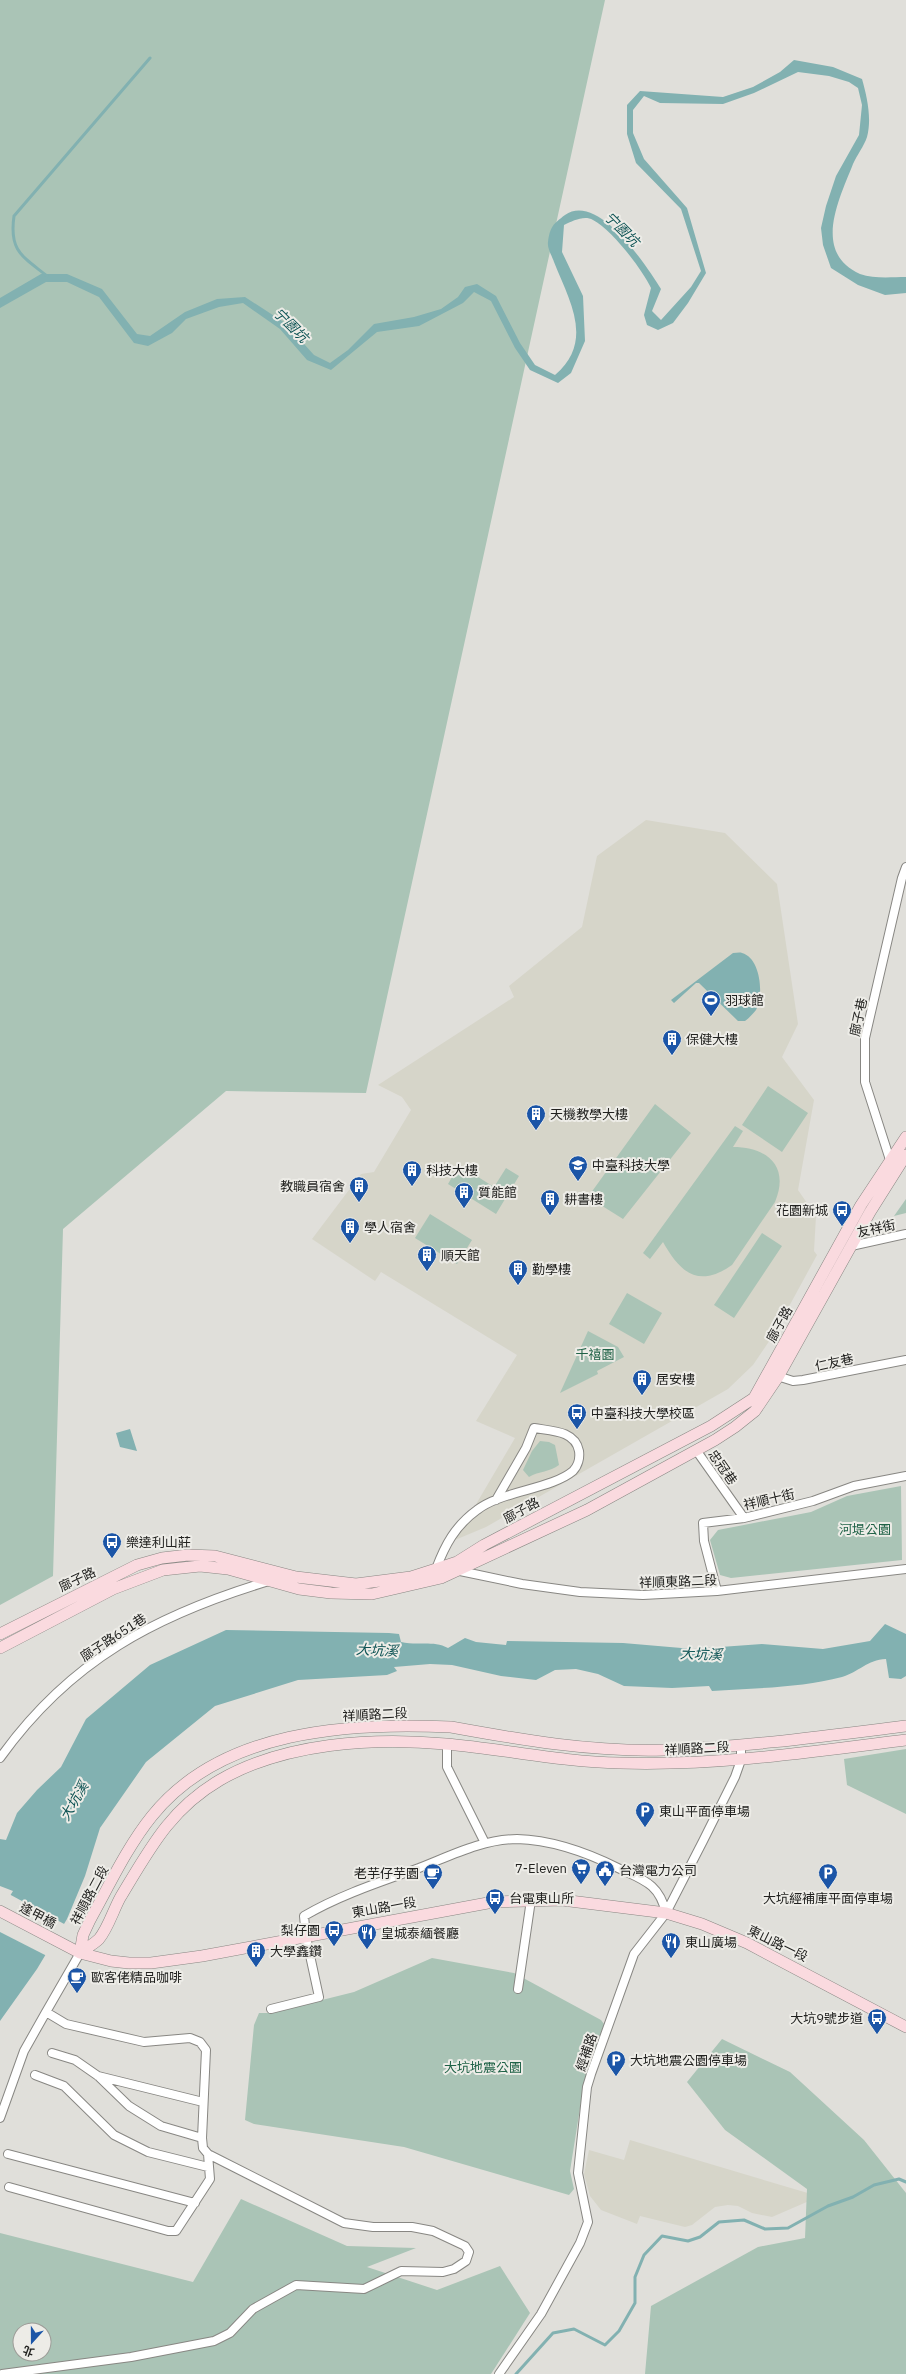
<svg xmlns="http://www.w3.org/2000/svg" width="906" height="2374" font-family="'IBM Plex Sans','Noto Sans TC',sans-serif">
  <style>
    .built { fill: #d6d5c9 }
    .green { fill: #aac4b6; fill-rule: evenodd }
    .water { fill: #82b1b1 }
    .pier { fill: #e0dfda }
    .lines { fill: none; stroke-linecap: round; stroke-linejoin: round }
    .stream { stroke: #82b1b1; stroke-width: 3 }
    .street-casing { stroke: #888783; stroke-width: 10 }
    .secondary-casing { stroke: #888783; stroke-width: 12 }
    .street { stroke: #fff; stroke-width: 8 }
    .secondary { stroke: #fadadf; stroke-width: 11 }
    .labels { text-anchor: middle; stroke-width: 4; stroke-linejoin: round; paint-order: stroke }
    .poi-label { font-size: 13px; fill: #222220; stroke: #edece7; text-anchor: start }
    .street-label { font-size: 13px; fill: #222220; stroke: #edece7 }
    .park-label { font-size: 13px; fill: #206247; stroke: #edece7 }
    .water-label { font-size: 14px; font-style: italic; fill: #0d5354; stroke: #edece7 }
  </style>
  <rect width="100%" height="100%" fill="#e0dfda"/>
  <!-- built -->
  <path class="built" d="M646,820L725,833L777,884L798,1024L782,1057L814,1100L798,1190L816,1216L814,1251L817,1255L774,1334L753,1365L728,1389L486,1527L455,1540L515,1438L476,1421L517,1355L381,1272L375,1281L312,1239L361,1174L374,1172L411,1110L402,1097L378,1085L514,997L509,986L582,927L597,856Z
    M630,2140L811,2194L809,2201L772,2217L752,2213L738,2206L728,2205L715,2207L692,2225L685,2227L640,2216L637,2224L601,2210L590,2196L584,2174L589,2150L624,2160Z"/>
  <!-- green -->
  <path class="green" d="M0,0H605L366,1093L226,1091L63,1229L53,1576L0,1605Z
    M768,1086L808,1113L782,1152L742,1125Z
    M655,1104L691,1133L623,1219L588,1197Z
    M735,1126L743,1131L733,1147C767,1147 790,1166 775,1202L732,1265C698,1289 680,1272 663,1242L650,1259L643,1253Z
    M459,1165L494,1187L506,1168L519,1176L496,1214L448,1184Z
    M906,1199V1213L894,1216Z
    M430,1214L472,1240L457,1264L415,1238Z
    M762,1233L782,1246L734,1318L714,1305Z
    M627,1293L662,1313L644,1344L609,1324Z
    M588,1331L618,1347L624,1357L597,1371L598,1374L560,1393Z
    M540,1441L549,1442L555,1445L559,1465C550,1472 539,1471 529,1477L523,1470L532,1451Z
    M901,1486L902,1560L731,1578L720,1575L710,1540L718,1530L811,1512L847,1496Z
    M906,1749V1814L847,1785L844,1759Z
    M432,1958L514,1973L601,2020L604,2024L584,2083L570,2171L574,2189L569,2195L404,2147L254,2124L245,2120L254,2025L259,2013H270L354,1992Z
    M722,2039L790,2072L864,2140L906,2193V2374H645L651,2306L758,2247L805,2238L807,2189L725,2130L687,2082Z
    M241,2199L347,2246L416,2248L367,2267L437,2290L500,2266L530,2313L491,2374H0V2233L193,2282ZM20,2330H44V2354H20Z"/>
  <!-- water -->
  <path class="water" d="M794,60L833,67L862,79C867,97 872,118 867,137C864,146 857,155 853,164C839,200 812,252 860,274C874,279 892,277 906,277V293L885,295L858,285L831,268L823,245L821,228L826,206L836,176L859,135L862,105L858,88L849,82L829,76L798,72L754,93L723,104L660,103L644,96L633,110V133L644,159L687,208L706,273L688,303L673,323L658,330L647,325L644,315L651,288C642,269 612,230 593,220C584,215 573,221 564,225L562,252L583,296L585,341L571,373L558,383L530,370L515,348L491,301L474,292L463,303L419,326L377,332L331,370L307,360L280,329L243,303L219,307L186,319L172,333L148,346L134,343L99,297L67,282H46L0,308V298L41,274H67L102,289L137,334L150,336L185,312L217,299L245,297L285,323L314,355L330,363L348,350L374,324L414,317L441,309L458,297L465,287L477,284L496,296L520,343L535,365L555,375C595,341 569,300 554,262C552,256 547,248 548,242C550,227 553,224 565,215C598,192 646,265 661,289L652,311L661,320L691,287L701,271L681,209L636,163L627,134V105L640,91L723,97L753,87L780,72Z
    M733,953C736,953 740,952 742,953C761,958 764,996 756,1010C753,1014 749,1018 745,1021H738L699,983H696L674,1003L671,1000Z
    M130,1429L137,1451L120,1447L116,1433Z
    M885,1624L906,1634V1676L901,1679L889,1678L886,1659C867,1660 859,1672 842,1677C801,1688 754,1688 712,1691L709,1686L672,1688L624,1686L598,1674L576,1669L555,1670L536,1680L501,1676L452,1665L430,1664L394,1667L397,1671L387,1675L298,1680L215,1706L146,1762L100,1828L85,1876L67,1919L37,1969L0,2021V1912L13,1891L0,1886V1839L6,1840L17,1813L37,1790L61,1767L86,1719L150,1665L226,1630L389,1633L399,1634L401,1642C417,1646 433,1640 448,1648L465,1638L476,1642L506,1645L507,1641L623,1643L693,1649L762,1644L823,1649L870,1641Z"/>
  <!-- pier -->
  <path class="pier" d="M9,1894L66,1925L47,1956L0,1932V1908Z"/>
  <g class="lines">
    <!-- stream -->
    <path class="stream" d="M47,276C22,256 9,251 14,216L150,58
      M516,2374L553,2333L574,2329L605,2345L619,2331L635,2303V2277L644,2255L662,2236L688,2241L700,2237L719,2222L744,2220L765,2229L788,2228L828,2206L853,2197L874,2185L899,2179L906,2182"/>
    <!-- street casing -->
    <g class="street-casing">
      <path id="street" d="M891,1163L865,1082V1038L902,878L906,867
        M851,1246L906,1234
        M774,1375L793,1381L803,1380L906,1360
        M696,1450L744,1518
        M459,1568L460,1571L522,1584L580,1592L643,1595L717,1591L906,1569
        M436,1569C445,1545 455,1526 477,1510C501,1491 552,1489 573,1471C578,1466 580,1458 579,1451C575,1430 550,1431 534,1428L526,1448L496,1500
        M717,1591L704,1541L703,1523L744,1518L813,1501L854,1486L906,1476
        M447,1744V1767L485,1843
        M0,1758C70,1660 156,1615 269,1581
        M518,1989L531,1900
        M271,2009L319,1997L306,1937L304,1916C340,1895 380,1882 419,1868C450,1856 483,1839 517,1839C553,1840 586,1852 618,1868C643,1880 659,1883 666,1913
        M52,2053L75,2060L98,2076L129,2106L161,2126L202,2138
        M35,2075L64,2086L114,2135L148,2152L208,2167
        M98,2076L203,2102
        M0,2118L24,2051L46,2012
        M8,2154L195,2203
        M9,2187L168,2231H176L210,2179L208,2154
        M2,2374L131,2357L214,2341L230,2333L253,2309L296,2285L364,2289L401,2271L443,2272L454,2269L466,2261L469,2252L465,2246L433,2231L412,2227H373L344,2223L208,2154L203,2148L202,2138L206,2050L200,2042L190,2038L144,2042L66,2024L46,2012L80,1953
        M499,2374L541,2314L580,2243L588,2222L578,2173L587,2087L591,2074L634,1954L666,1913L703,1841L735,1777L741,1760V1745"/>
    </g>
    <!-- secondary casing -->
    <g class="secondary-casing">
      <path id="secondary" d="M0,1634L137,1565L162,1558L188,1555L215,1556L296,1577L356,1584L411,1577L436,1569L457,1562L484,1545L711,1426L754,1398L861,1205L906,1137
        M0,1648L113,1589L163,1570L200,1566L228,1569L299,1589L331,1593L372,1594L441,1578L587,1510L715,1440L735,1427L755,1411L778,1377L870,1212L906,1155
        M0,1911L80,1953L111,1961L129,1963H151L202,1956L493,1902L562,1900L666,1913L702,1924L747,1943L906,2027
        M80,1953L83,1935L90,1920C109,1886 127,1847 152,1816C221,1730 349,1722 451,1727C522,1740 592,1752 664,1750C745,1747 826,1736 906,1726
        M80,1953C86,1948 94,1944 99,1939C108,1928 113,1911 120,1898C149,1850 170,1809 220,1780C284,1743 373,1737 446,1744C504,1749 561,1762 620,1763C716,1766 811,1752 906,1740"/>
    </g>
    <!-- street -->
    <use href="#street" class="street"/>
    <!-- secondary -->
    <use href="#secondary" class="secondary"/>
  </g>
  <!-- icons -->
  <defs>
    <g id="stadium-pin" transform="scale(1)"><path d="M0 17L-7.5 6A9.5 9.5 0 1 1 7.5 6Z" fill="#1b55a7" stroke="#edece7"/><path d="M0-5a6.5 5 0 1 0 0 10a6.5 5 0 1 0 0-10ZM-3.5-1.8h7v3.6h-7Z" fill="#fff"/></g>
    <g id="building-pin" transform="scale(1)"><path d="M0 17L-7.5 6A9.5 9.5 0 1 1 7.5 6Z" fill="#1b55a7" stroke="#edece7"/><path d="M-4-6H4V6H1V3H-1V6H-4ZM-2.5-4.3h1.7v1.8h-1.7ZM.8-4.3h1.7v1.8H.8ZM-2.5-1h1.7V.8h-1.7ZM.8-1h1.7V.8H.8Z" fill="#fff"/></g>
    <g id="university-pin" transform="scale(1)"><path d="M0 17L-7.5 6A9.5 9.5 0 1 1 7.5 6Z" fill="#1b55a7" stroke="#edece7"/><path d="M0-5L7-2L0 1L-7-2ZM-4 1L0 2.5L4 1V4Q0 6-4 4Z" fill="#fff"/></g>
    <g id="bus-pin" transform="scale(1)"><path d="M0 17L-7.5 6A9.5 9.5 0 1 1 7.5 6Z" fill="#1b55a7" stroke="#edece7"/><path d="M-5-6H5V4H4V6H2V4H-2V6H-4V4H-5ZM-3.5-4V0h7V-4ZM-3.5 1.2v1.5H-2V1.2ZM2 1.2v1.5H3.5V1.2Z" fill="#fff"/></g>
    <g id="parking-pin" transform="scale(1)"><path d="M0 17L-7.5 6A9.5 9.5 0 1 1 7.5 6Z" fill="#1b55a7" stroke="#edece7"/><path d="M-3.5-5.5H1a3.5 3.5 0 0 1 0 7H-1V5.5H-3.5ZM-1-3.4V-.6H.8a1.4 1.4 0 0 0 0-2.8Z" fill="#fff"/></g>
    <g id="supermarket-pin" transform="scale(1)"><path d="M0 17L-7.5 6A9.5 9.5 0 1 1 7.5 6Z" fill="#1b55a7" stroke="#edece7"/><path d="M-6-5.5h2.5l.6 2H6L4.5 2H-2.5L-4.4-4H-6ZM-1.5 3.2a1.3 1.3 0 1 0 .1 0ZM3 3.2a1.3 1.3 0 1 0 .1 0Z" fill="#fff"/></g>
    <g id="civic-pin" transform="scale(1)"><path d="M0 17L-7.5 6A9.5 9.5 0 1 1 7.5 6Z" fill="#1b55a7" stroke="#edece7"/><path d="M-.6-6.5H3V-4.5H.6V-3L4-1V1h2V6H-6V1h2V-1L-.6-3ZM-1.2 2.5V6h2.4V2.5Z" fill="#fff"/></g>
    <g id="cafe-pin" transform="scale(1)"><path d="M0 17L-7.5 6A9.5 9.5 0 1 1 7.5 6Z" fill="#1b55a7" stroke="#edece7"/><path d="M-5.5-4.5H6V0H3Q3 3.5 0 3.5H-2.5Q-5.5 3.5-5.5 0ZM3-3.2v2h1.7v-2ZM-6 4.5H4V6H-6Z" fill="#fff"/></g>
    <g id="restaurant-pin" transform="scale(1)"><path d="M0 17L-7.5 6A9.5 9.5 0 1 1 7.5 6Z" fill="#1b55a7" stroke="#edece7"/><path d="M-5-6h1v4h1v-4h1v4h1v-4h1v5L-1.5 .5V6h-2V.5L-5-1ZM5-6V6H3V1.5H1.5Q1.5-4 5-6Z" fill="#fff"/></g>
  </defs>
  <g fill-rule="evenodd">
    <use href="#stadium-pin" x="711" y="1000"/>
    <use href="#building-pin" x="672" y="1039"/>
    <use href="#building-pin" x="536" y="1114"/>
    <use href="#university-pin" x="578" y="1165"/>
    <use href="#building-pin" x="412" y="1170"/>
    <use href="#building-pin" x="359" y="1186"/>
    <use href="#building-pin" x="464" y="1192"/>
    <use href="#building-pin" x="550" y="1199"/>
    <use href="#bus-pin" x="842" y="1210"/>
    <use href="#building-pin" x="350" y="1227"/>
    <use href="#building-pin" x="427" y="1255"/>
    <use href="#building-pin" x="518" y="1269"/>
    <use href="#building-pin" x="642" y="1379"/>
    <use href="#bus-pin" x="577" y="1413"/>
    <use href="#bus-pin" x="112" y="1542"/>
    <use href="#parking-pin" x="645" y="1811"/>
    <use href="#supermarket-pin" x="581" y="1868"/>
    <use href="#civic-pin" x="605" y="1870"/>
    <use href="#cafe-pin" x="433" y="1873"/>
    <use href="#parking-pin" x="828" y="1873"/>
    <use href="#bus-pin" x="495" y="1898"/>
    <use href="#bus-pin" x="334" y="1930"/>
    <use href="#restaurant-pin" x="367" y="1933"/>
    <use href="#restaurant-pin" x="671" y="1942"/>
    <use href="#building-pin" x="256" y="1951"/>
    <use href="#cafe-pin" x="77" y="1977"/>
    <use href="#bus-pin" x="877" y="2018"/>
    <use href="#parking-pin" x="616" y="2060"/>
  </g>
  <g class="labels">
    <!-- poi labels -->
    <g class="poi-label">
      <text x="725" y="1005">羽球館</text>
      <text x="686" y="1044">保健大樓</text>
      <text x="550" y="1119">天機教學大樓</text>
      <text x="592" y="1170">中臺科技大學</text>
      <text x="426" y="1175">科技大樓</text>
      <text x="345" y="1191" text-anchor="end">教職員宿舍</text>
      <text x="478" y="1197">質能館</text>
      <text x="564" y="1204">耕書樓</text>
      <text x="828" y="1215" text-anchor="end">花園新城</text>
      <text x="364" y="1232">學人宿舍</text>
      <text x="441" y="1260">順天館</text>
      <text x="532" y="1274">勤學樓</text>
      <text x="656" y="1384">居安樓</text>
      <text x="591" y="1418">中臺科技大學校區</text>
      <text x="126" y="1547">樂達利山莊</text>
      <text x="659" y="1816">東山平面停車場</text>
      <text x="567" y="1873" text-anchor="end">7-Eleven</text>
      <text x="619" y="1875">台灣電力公司</text>
      <text x="419" y="1878" text-anchor="end">老芋仔芋園</text>
      <text x="509" y="1903">台電東山所</text>
      <text x="828" y="1903" text-anchor="middle">大坑經補庫平面停車場</text>
      <text x="320" y="1935" text-anchor="end">梨仔園</text>
      <text x="381" y="1938">皇城泰緬餐廳</text>
      <text x="685" y="1947">東山廣場</text>
      <text x="270" y="1956">大學鑫鑽</text>
      <text x="91" y="1982">歐客佬精品咖啡</text>
      <text x="863" y="2023" text-anchor="end">大坑9號步道</text>
      <text x="630" y="2065">大坑地震公園停車場</text>
    </g>
    <!-- street labels -->
    <g class="street-label">
      <text transform="translate(858 1017) rotate(-78)" y="5">廍子巷</text>
      <text transform="translate(876 1228) rotate(-12)" y="5">友祥街</text>
      <text transform="translate(779 1324) rotate(-61)" y="5">廍子路</text>
      <text transform="translate(834 1362) rotate(-12)" y="5">仁友巷</text>
      <text transform="translate(723 1467) rotate(55)" y="5">忠冠巷</text>
      <text transform="translate(769 1499) rotate(-13)" y="5">祥順十街</text>
      <text transform="translate(521 1510) rotate(-28)" y="5">廍子路</text>
      <text transform="translate(77 1579) rotate(-25)" y="5">廍子路</text>
      <text transform="translate(678 1581) rotate(-2)" y="5">祥順東路二段</text>
      <text transform="translate(113 1637) rotate(-33)" y="5">廍子路651巷</text>
      <text transform="translate(375 1714) rotate(-3)" y="5">祥順路二段</text>
      <text transform="translate(697 1748) rotate(-3)" y="5">祥順路二段</text>
      <text transform="translate(89 1895) rotate(-62)" y="5">祥順路二段</text>
      <text transform="translate(384 1907) rotate(-10)" y="5">東山路一段</text>
      <text transform="translate(38 1915) rotate(28)" y="5">逢甲橋</text>
      <text transform="translate(778 1943) rotate(26)" y="5">東山路一段</text>
      <text transform="translate(586 2052) rotate(-71)" y="5">經補路</text>
    </g>
    <!-- park labels -->
    <g class="park-label">
      <text x="595" y="1359">千禧園</text>
      <text x="865" y="1534">河堤公園</text>
      <text x="483" y="2072">大坑地震公園</text>
    </g>
    <!-- water labels -->
    <g class="water-label">
      <text transform="translate(622 229) rotate(45)" y="5">宁園坑</text>
      <text transform="translate(291 325) rotate(45)" y="5">宁園坑</text>
      <text transform="translate(377 1650) rotate(3)" y="5">大坑溪</text>
      <text transform="translate(701 1654) rotate(2)" y="5">大坑溪</text>
      <text transform="translate(74 1801) rotate(-60)" y="5">大坑溪</text>
    </g>
  </g>
  <!-- north arrow -->
  <g transform="translate(32 2342) rotate(201)"><circle r="19" fill="#edece7" stroke="#9c9b97"/>
  <path d="M0-3L7 15L0 10L-7 15Z" fill="#1b55a7"/>
  <text y="-6" font-size="11" font-weight="bold" text-anchor="middle" fill="#222220">北</text>
  </g>
</svg>
